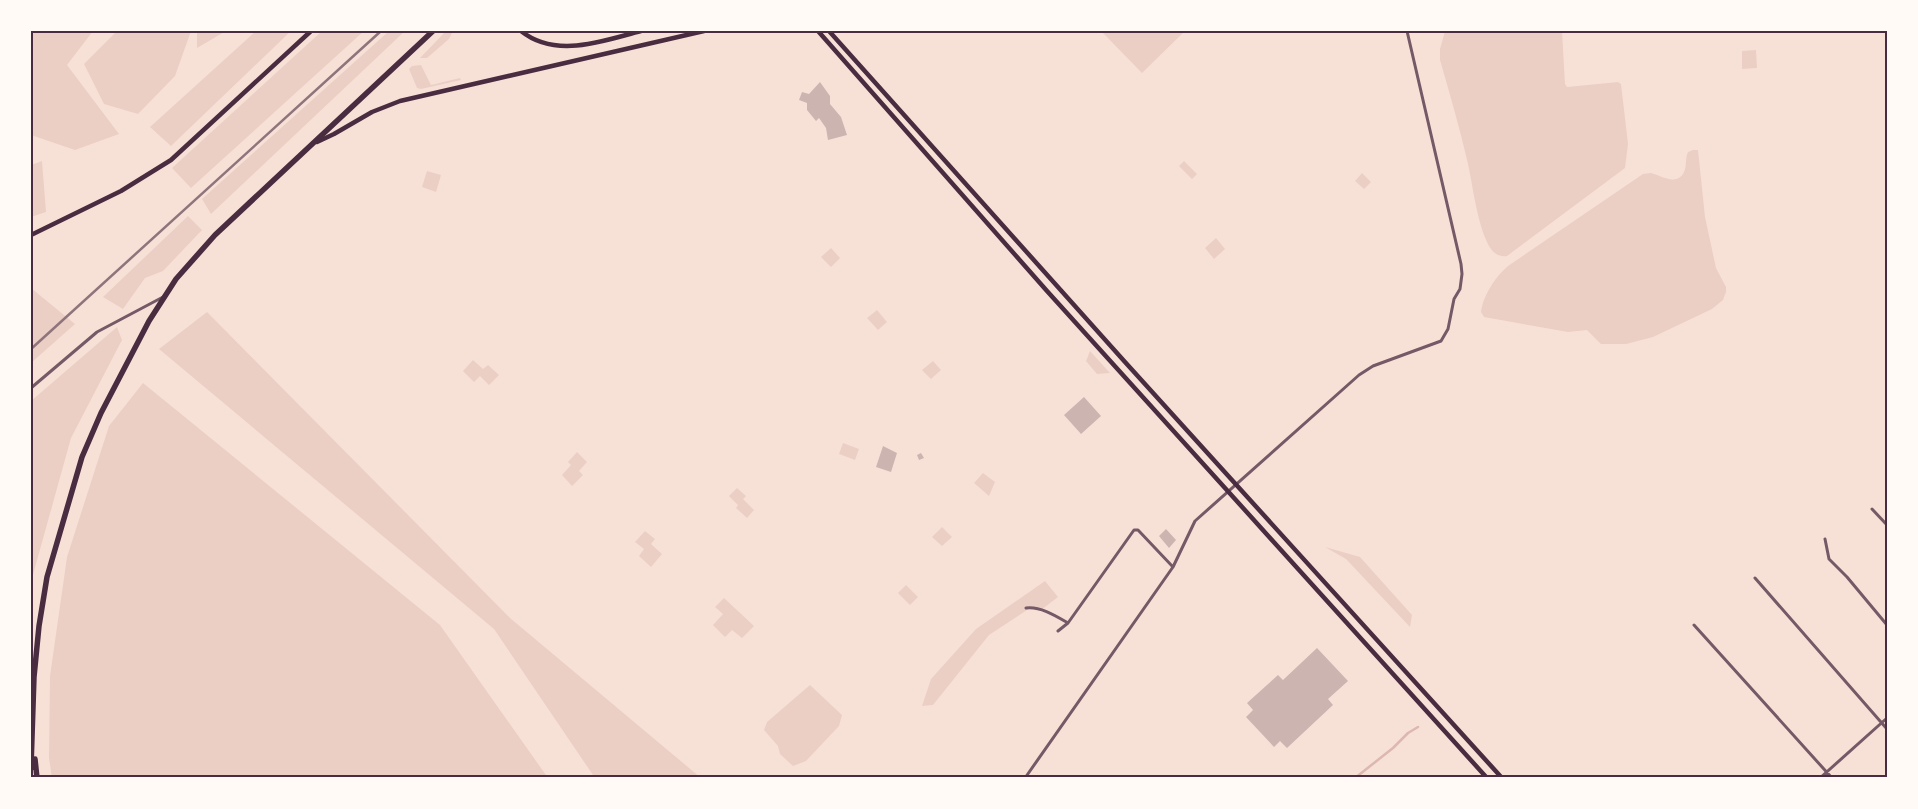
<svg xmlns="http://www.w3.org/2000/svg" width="1918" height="809" font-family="'IBM Plex Sans',sans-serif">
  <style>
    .green { fill: #ebcfc5 }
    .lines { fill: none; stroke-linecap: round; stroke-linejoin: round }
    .stream { stroke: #dcb8b0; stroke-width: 2.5 }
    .building { fill: #ccb4b1 }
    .minor { stroke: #755966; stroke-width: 3 }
    .secondary { stroke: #4a2c40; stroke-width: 4.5 }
    .trunk { stroke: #4a2c40; stroke-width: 5.5 }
    .rail { stroke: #8f747c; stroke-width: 2.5 }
    .neatline { fill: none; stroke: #4a2c40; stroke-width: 2 }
  </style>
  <rect width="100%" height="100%" fill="#f7e1d7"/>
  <!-- green -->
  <path class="green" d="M31,31H93L67,65L119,134L75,150L31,135Z
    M117,31H191L175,76L138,114L104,104L84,64Z
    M197,31H226L197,48Z
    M256,31H291L171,146L150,127Z
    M322,31H364L191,188L172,168Z
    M389,31H405L211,214L202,199Z
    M446,31H453L449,39L427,58H420Z
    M1101,31H1185L1142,73Z
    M1445,31H1562L1565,84L1567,87L1618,82L1621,84L1628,144L1625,168L1507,256C1500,257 1494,254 1491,249C1478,230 1473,187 1468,164C1460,129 1450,95 1440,60V49Z
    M1756,50L1757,68L1742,69V51Z
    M421,65L431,85L460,78L461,80L421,89L417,88L409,69L412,66Z
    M1693,150H1698L1705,217L1716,268L1726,287V292L1723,300L1712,309L1653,337L1626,344H1601L1587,330L1568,332L1484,317L1481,312C1483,296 1495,277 1508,266L1643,174C1645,174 1648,173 1651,173C1660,175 1677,187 1684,172C1687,166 1685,158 1688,152Z
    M42,161L46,212L31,217V165Z
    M1184,161L1197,174L1192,179L1179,166Z
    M427,171L441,175L436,192L422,187Z
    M1362,173L1371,182L1364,189L1355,181Z
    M188,216L202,230L163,271L145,278L123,309L103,297Z
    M1216,238L1225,249L1214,259L1205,248Z
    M831,248L840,258L831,267L821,257Z
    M31,288L75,324L31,363Z
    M877,310L887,322L878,330L867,318Z
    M207,312L510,618L701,778H595L494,629L159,349Z
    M117,327L122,340L71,438L31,582V401Z
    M1090,351L1110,373L1097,374L1086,361Z
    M473,360L483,369L488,365L499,375L489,385L480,376L474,382L463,371Z
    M933,361L941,370L931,379L922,370Z
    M143,383L440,625L548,778H52L49,758L50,676L67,557L109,426Z
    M843,443L859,449L855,460L839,454Z
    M577,452L587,462L579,471L583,475L572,486L562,475L571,465L568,462Z
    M983,473L995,482L989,496L974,483Z
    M737,488L746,496L743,499L754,510L747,518L736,508L738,505L729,496Z
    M942,527L952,537L942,546L932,537Z
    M645,531L655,539L651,544L662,554L651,567L639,556L644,549L635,542Z
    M1325,547L1360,557L1412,615L1410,627L1346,559Z
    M1045,581L1058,597L1041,610L1030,608L989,635L933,705L922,706L931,679L976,629Z
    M906,585L918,597L910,605L898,593Z
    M724,598L754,626L742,638L732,630L725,637L713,625L723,614L715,607Z
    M810,685L842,715L839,726L806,761L793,766L780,754L778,746L764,730L767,722Z"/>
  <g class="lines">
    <!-- stream -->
    <path class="stream" d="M1355,778L1393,748L1408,733L1418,727"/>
  </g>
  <!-- building -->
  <path class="building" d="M820,82L830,96V104L841,117L847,135L828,140L826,128L819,118L816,121L807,110V103L799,100L802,92L809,94Z
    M1084,397L1101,416L1081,434L1064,415Z
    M883,446L897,453L891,472L876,467Z
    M921,453L924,458L919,460L917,455Z
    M1166,529L1176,540L1169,548L1159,536Z
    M1317,648L1348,681L1328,699L1333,705L1287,748L1280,741L1274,747L1246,717L1253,710L1247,703L1278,675L1283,680Z"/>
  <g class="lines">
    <!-- minor -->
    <path class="minor" d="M31,388L97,332L163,297
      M1872,509L1887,525
      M1825,539L1829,559L1847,577L1887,625
      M1755,578L1887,729
      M1026,608C1040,606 1056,616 1068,623L1134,530H1138L1173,567
      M1694,625L1832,778
      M1058,631L1068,623
      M1025,778L1173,567L1195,521L1359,375L1373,366L1441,341L1448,329L1454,299L1460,289L1462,274L1461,264L1407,31
      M1820,778L1887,718"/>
    <!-- secondary -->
    <path class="secondary" d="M521,31C556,59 602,41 641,31
      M818,31L1047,291L1487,778
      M829,31L1125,362L1502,778
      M317,142L334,134L372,112L400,101L704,31
      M31,235L121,191L171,160L311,31"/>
    <!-- trunk -->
    <path class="trunk" d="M35,759L37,778
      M31,768L34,677L39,626L47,577L82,457L101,413L149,321L176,279L215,235L433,31"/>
    <!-- rail -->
    <path class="rail" d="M31,349L381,31"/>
  </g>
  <!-- border -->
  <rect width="1918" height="809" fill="none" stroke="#fffaf5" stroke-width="65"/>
  <rect x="32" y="32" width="1854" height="744" class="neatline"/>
</svg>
